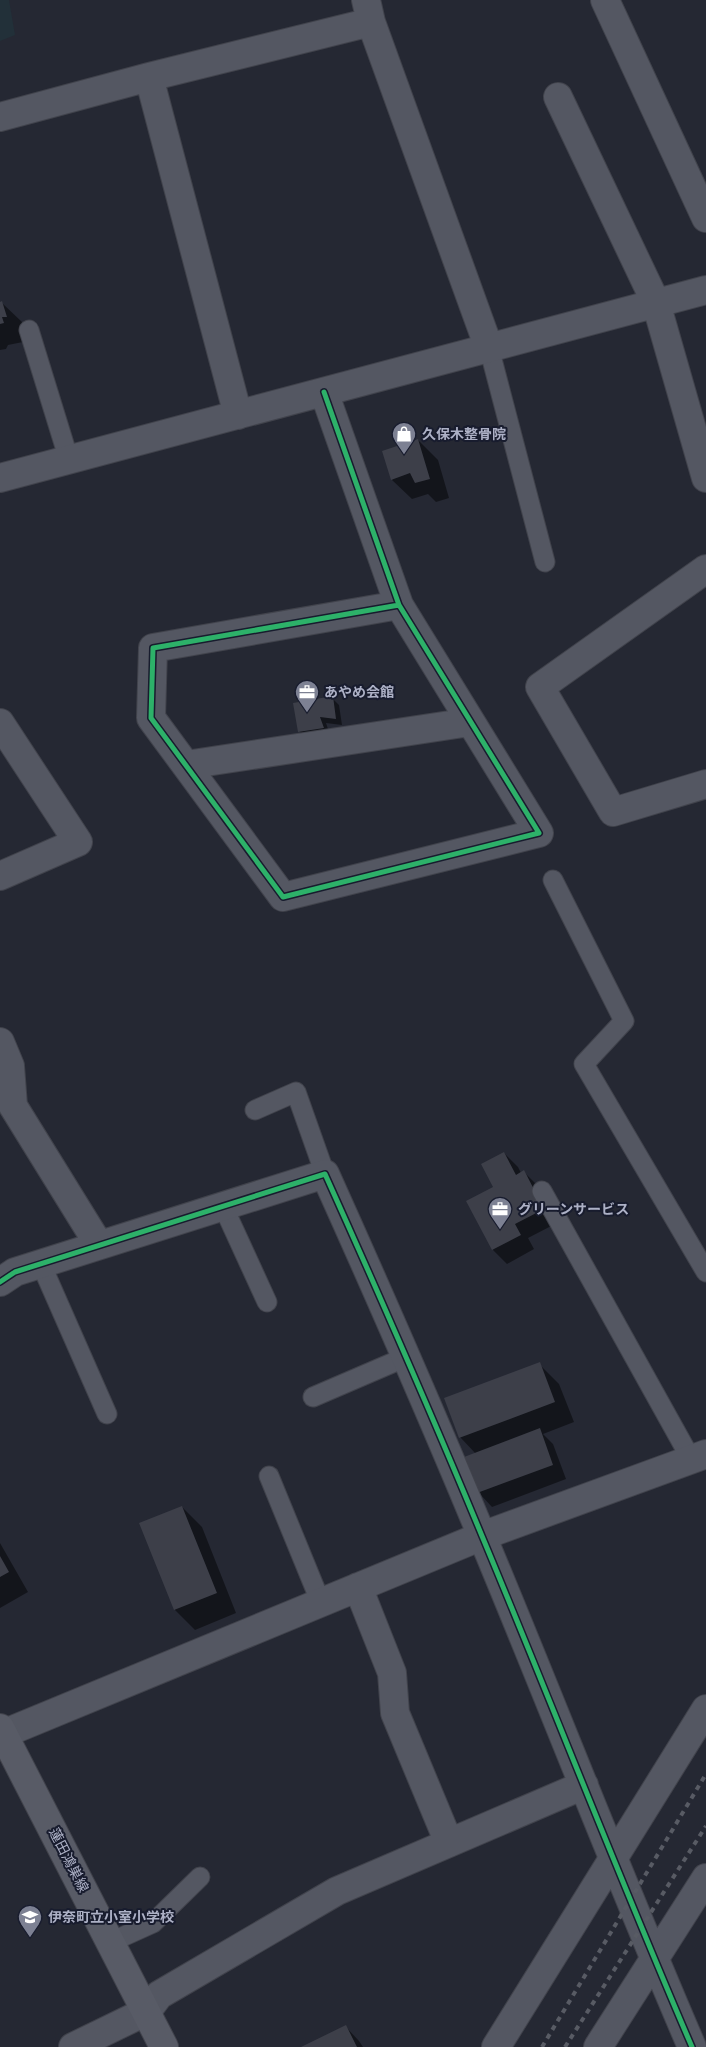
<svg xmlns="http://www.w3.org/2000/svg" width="706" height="2047" font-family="Ubuntu,'Noto Sans JP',sans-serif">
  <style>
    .green { fill: #223039 }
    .shadow { fill: #0007 }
    .building { fill: #3d3f49 }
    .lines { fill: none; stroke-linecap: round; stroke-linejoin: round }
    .service-casing { stroke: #41434c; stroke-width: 21 }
    .minor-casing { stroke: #41434c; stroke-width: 30 }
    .secondary-casing { stroke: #41434c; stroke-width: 30 }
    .service { stroke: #545762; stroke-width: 19 }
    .minor { stroke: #545762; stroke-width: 28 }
    .secondary { stroke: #585b66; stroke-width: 28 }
    .rail { stroke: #585b64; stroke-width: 4; stroke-dasharray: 5 5; stroke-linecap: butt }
    .cycleway-casing { stroke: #181c2e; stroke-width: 8 }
    .cycleway { stroke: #2db169; stroke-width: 5 }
    .labels { text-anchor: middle; stroke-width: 4; stroke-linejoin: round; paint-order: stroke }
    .poi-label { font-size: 14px; font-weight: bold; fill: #adb1c6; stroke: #181c2e; text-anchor: start }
    .street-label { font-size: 14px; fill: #adb1c6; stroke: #181c2e }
  </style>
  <rect width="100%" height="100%" fill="#252833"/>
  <!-- green -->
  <path class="green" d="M0,0H9L15,35L0,41Z"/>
  <!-- shadow -->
  <path class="shadow" d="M0,303H2L22,322L26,336L23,342L8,345L6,349L0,350Z
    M418,440L438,460L449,498L436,502L428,494L412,499L392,480Z
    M332,698L339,705L342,725L326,723L330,735L306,738L299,731Z
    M504,1153L518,1167L521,1173L524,1172L538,1186L557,1223L528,1238L534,1249L507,1264L493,1250L468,1201L495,1187Z
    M539,1364L559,1384L574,1422L543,1434L553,1444L566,1479L492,1507L479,1493L476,1454L460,1437Z
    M182,1507L202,1527L236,1613L195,1630L175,1610L141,1524Z
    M0,1543L28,1592L0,1608Z
    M346,2027L359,2041L363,2047H304Z"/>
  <!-- building -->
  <path class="building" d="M2,301L7,317H2L4,323L0,324V302Z
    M418,439L430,479L415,483L410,473L391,480L382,451Z
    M333,696L336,719L320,717L324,728L298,732L293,703Z
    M504,1152L516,1175L524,1170L544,1209L515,1224L521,1235L492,1250L466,1201L493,1187L481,1164Z
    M540,1362L555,1402L459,1438L444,1398Z
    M540,1428L553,1465L477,1493L464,1457Z
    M182,1506L217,1593L174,1610L139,1523Z
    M0,1556L9,1572L0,1577Z
    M346,2025L357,2047H301Z"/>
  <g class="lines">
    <!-- service casing -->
    <g class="service-casing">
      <path id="service" d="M29,330L69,460
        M489,348L545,562
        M553,880L624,1021L584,1064L706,1272
        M255,1110L296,1092L325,1174
        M542,1191L691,1459
        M223,1206L267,1302
        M41,1264L107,1414
        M313,1397L406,1357
        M269,1476L321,1603
        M111,1942L153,1923L200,1877"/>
    </g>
    <!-- minor casing -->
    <g class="minor-casing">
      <path id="minor" d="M366,0L371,22L489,348
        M605,0L706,218
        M149,77L238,415
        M558,97L656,303L706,478
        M0,117L149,77L371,22
        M324,392L399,605L539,833L283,897L151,718L153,648L399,605
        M0,478L706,290
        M706,569L540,687L613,812L706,784
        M0,723L78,842L0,876
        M186,765L470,722
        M0,1042L10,1066L13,1106L99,1245
        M0,1282L15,1272L325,1174C379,1294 432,1415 482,1536C553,1706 619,1878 692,2047
        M358,1587L392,1673L395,1713L449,1843
        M3,1734L482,1536L706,1454
        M73,2047L147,2011L159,1995L337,1891L584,1785
        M496,2047L706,1709
        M598,2047L706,1878"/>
    </g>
    <!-- secondary casing -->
    <g class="secondary-casing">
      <path id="secondary" d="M0,1728L164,2047"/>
    </g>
    <!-- service -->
    <use href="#service" class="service"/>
    <!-- minor -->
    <use href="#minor" class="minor"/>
    <!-- secondary -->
    <use href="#secondary" class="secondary"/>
    <!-- rail -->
    <path class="rail" d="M542,2047L706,1774
      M565,2047L706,1826"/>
    <!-- cycleway casing -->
    <g class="cycleway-casing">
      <path id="cycleway" d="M324,392L399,605L539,833L283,897L151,718L153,648L399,605
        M0,1282L15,1272L325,1174C379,1294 432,1415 482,1536C553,1706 619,1878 692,2047"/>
    </g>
    <!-- cycleway -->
    <use href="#cycleway" class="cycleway"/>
  </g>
  <!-- icons -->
  <defs>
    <g id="shop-pin" transform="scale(1.25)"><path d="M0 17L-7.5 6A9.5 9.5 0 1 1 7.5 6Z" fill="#7d8193" stroke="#181c2e"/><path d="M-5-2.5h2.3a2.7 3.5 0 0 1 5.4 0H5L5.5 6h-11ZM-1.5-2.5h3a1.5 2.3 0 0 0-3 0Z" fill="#fff"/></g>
    <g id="office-pin" transform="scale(1.25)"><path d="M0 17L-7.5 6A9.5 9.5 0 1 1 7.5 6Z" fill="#7d8193" stroke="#181c2e"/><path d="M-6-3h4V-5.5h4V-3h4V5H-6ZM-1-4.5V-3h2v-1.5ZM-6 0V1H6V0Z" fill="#fff"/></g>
    <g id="school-pin" transform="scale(1.25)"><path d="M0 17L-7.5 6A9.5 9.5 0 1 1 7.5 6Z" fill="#7d8193" stroke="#181c2e"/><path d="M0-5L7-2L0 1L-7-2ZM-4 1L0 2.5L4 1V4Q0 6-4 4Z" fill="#fff"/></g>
  </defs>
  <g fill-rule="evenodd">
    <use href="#shop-pin" x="404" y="434"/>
    <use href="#office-pin" x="307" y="692"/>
    <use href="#office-pin" x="500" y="1209"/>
    <use href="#school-pin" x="30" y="1917"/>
  </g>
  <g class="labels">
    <!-- poi labels -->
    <g class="poi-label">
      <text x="422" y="439">久保木整骨院</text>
      <text x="324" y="697">あやめ会館</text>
      <text x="518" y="1214">グリーンサービス</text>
      <text x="48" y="1922">伊奈町立小室小学校</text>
    </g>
    <!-- street labels -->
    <g class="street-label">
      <text transform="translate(69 1860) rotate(63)" y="5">蓮田鴻巣線</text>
    </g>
  </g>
</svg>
